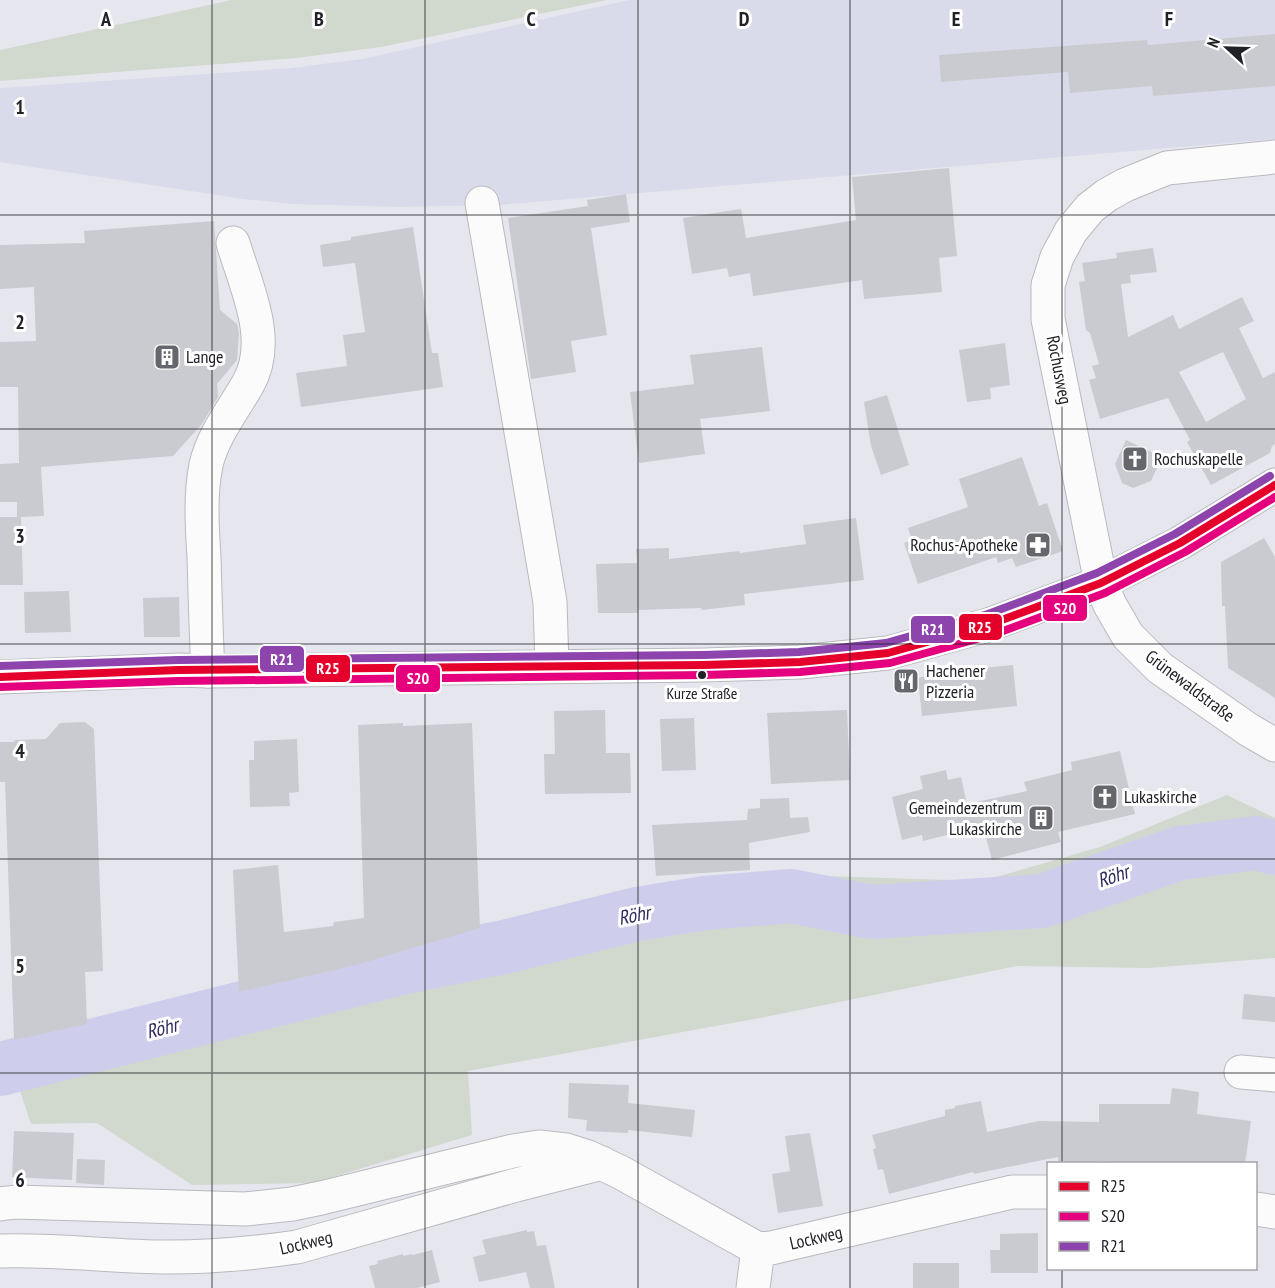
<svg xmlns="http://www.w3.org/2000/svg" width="1275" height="1288" font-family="'PT Sans Narrow',sans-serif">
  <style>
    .built { fill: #dadbea }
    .green { fill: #d1d8ce }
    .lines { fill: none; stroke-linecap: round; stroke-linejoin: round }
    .river { stroke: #ceceec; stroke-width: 54 }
    .building { fill: #cacbd0; fill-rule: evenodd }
    .minor-casing { stroke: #b9babf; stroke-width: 35 }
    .major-casing { stroke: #b9babf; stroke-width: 35 }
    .minor { stroke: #fbfbfc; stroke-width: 33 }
    .major { stroke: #fbfbfc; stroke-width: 33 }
    .bus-1-casing { stroke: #fff; stroke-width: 12 }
    .bus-2-casing { stroke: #fff; stroke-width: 12 }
    .bus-3-casing { stroke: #fff; stroke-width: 12 }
    .bus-1 { stroke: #e4002b; stroke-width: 8 }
    .bus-2 { stroke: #e5007d; stroke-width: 8 }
    .bus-3 { stroke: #8e44ad; stroke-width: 8 }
    .grid { fill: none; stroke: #212227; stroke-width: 1.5; stroke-opacity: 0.55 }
    .bus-dot { fill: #212227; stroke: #fff; stroke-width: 2 }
    .labels { text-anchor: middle; stroke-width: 6; stroke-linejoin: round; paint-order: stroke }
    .bus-label { font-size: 16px; fill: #212227; stroke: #fff }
    .poi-label { font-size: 18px; fill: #212227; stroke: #fff; text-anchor: start }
    .street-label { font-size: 18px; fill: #212227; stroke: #fff }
    .water-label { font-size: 20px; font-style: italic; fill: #322d5f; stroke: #fff }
    .grid-label { font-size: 20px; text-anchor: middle; font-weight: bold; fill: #212227; stroke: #fff; stroke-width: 6; stroke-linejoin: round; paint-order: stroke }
    .line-badge { stroke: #fff; stroke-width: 2 }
    .badge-label { font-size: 16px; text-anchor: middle; font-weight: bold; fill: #fff }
  </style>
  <rect width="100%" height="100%" fill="#e6e7ee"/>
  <!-- built -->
  <path class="built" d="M629,0H1275V139L500,205L396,207L293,204L243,199L0,162V88L291,68L362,59Z"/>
  <!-- green -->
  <path class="green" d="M232,0H607L381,47L297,58L0,81V50Z
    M1227,795L1275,818V958L1148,968L1017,966L765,1017L468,1071L472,1135L313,1183L192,1185L97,1123L31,1124L17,1082L225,1020L350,991L523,936L792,875L982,881L1100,847Z"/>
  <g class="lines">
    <!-- river -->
    <path class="river" d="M0,1069L405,967L504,947L637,914L705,903L791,896L872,912L1042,901L1180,853L1256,843L1275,848"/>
  </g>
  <!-- building -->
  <path class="building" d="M1275,34V86L1153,96L1152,86L1070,93L1068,72L941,82L939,55L1147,40L1148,45Z
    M949,168L957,256L939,258L942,292L864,299L862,280L753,296L750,273L729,277L727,268L692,274L683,218L741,209L746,238L856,220L852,177Z
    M626,194L630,222L591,228L607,335L571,341L576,372L531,379L508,218L588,206L587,200Z
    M214,221L220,310L237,324L239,333L237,360L217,384L218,397L202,424L173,456L41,467L44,516L21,517L23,585H0V517H17V502H0V464L19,463L18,387H0V342L36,341L34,287L0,289V245L85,243L84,231Z
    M413,227L432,353H438L443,387L301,407L296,373L347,366L343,335L365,332L355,263L323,267L320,245L351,240V237Z
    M1153,248L1157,272L1130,275L1131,283L1121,284L1128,337L1173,315L1179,329L1242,297L1254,321L1239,328L1263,378L1275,372V444L1272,446L1270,453L1211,485L1187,442L1190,440L1168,398L1100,419L1089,380L1096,378L1092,366L1099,364L1090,333L1086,330L1079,282L1085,281L1082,263L1117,258L1116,253ZM1223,352L1246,399L1206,422L1179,372Z
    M1005,343L1010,385L990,388L991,399L967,402L959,350Z
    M762,347L770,411L700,419L705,454L639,463L630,392L694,384L690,355Z
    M887,395L909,465L881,475L871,446L864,402Z
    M1126,440L1162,457L1151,481L1133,488L1122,483L1115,464Z
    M1022,457L1039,506L1047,503L1063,551L1016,567L1012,558L998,563L996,557L918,584L904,543L912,540L908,528L968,507L959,479Z
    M856,518L864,580L744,594L745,605L702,610L701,608L638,610V613H598L596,564L637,563L636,549L669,548V559L739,551L740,553L806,544L803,525Z
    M1264,538L1275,557V698L1228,668L1225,606H1222L1221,562Z
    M69,591L71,632L25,633L24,592Z
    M179,597L180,637H144L143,598Z
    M1013,665L1017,706L922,716L918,678L941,672Z
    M605,710L606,753H630L631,793L545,794L544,754H555L554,711Z
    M847,710L850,780L771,784L767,713Z
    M694,718L696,770L662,771L660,719Z
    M85,722L94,729L103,971L85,972L87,1024L14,1040L5,782H0V742H13L15,740L46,739L60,723Z
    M403,723V726L472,723L480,928L356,965L239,992L233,870L278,865L284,932L333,926L334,922L364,918L358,725Z
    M297,739L299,792L289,793L290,806L250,807L249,760H254V741Z
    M1120,751L1135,814L1058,832L1061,842L992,860L983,826L923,841L922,835L902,840L892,797L923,789L920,776L946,770L948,780L961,777L967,804L1027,791L1024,782L1072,770L1071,762Z
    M789,798L790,818L808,817L810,832L749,843L750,870L656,876L652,825L747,820L748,809L760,808V799Z
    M1244,994L1275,997V1022L1242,1019Z
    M569,1083L629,1085L628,1103L695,1110L692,1137L628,1130V1133L586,1131L587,1120L568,1118Z
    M1172,1088L1199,1092L1197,1114L1251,1121L1245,1164H1137L1099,1161V1164H1058V1157L974,1174L973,1172L889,1194L883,1169L878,1170L873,1149L876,1148L872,1135L945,1116V1110L955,1108V1106L981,1101L987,1132L1039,1121L1099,1122V1104H1170Z
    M14,1131L74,1133L72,1180L12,1177Z
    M810,1133L823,1206L778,1213L772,1174L790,1171L785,1136Z
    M77,1159L105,1160L104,1185L76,1183Z
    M527,1230V1232L534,1231L537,1246L546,1245L555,1288H530L526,1272L479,1282L473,1257L486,1254L482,1240Z
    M1038,1233V1273H991L990,1250H1000V1234Z
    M432,1250L440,1282L417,1288H375L369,1266L378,1264L377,1261L403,1254V1256L412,1254L413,1255Z
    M913,1263H959V1288H913Z"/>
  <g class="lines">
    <!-- minor casing -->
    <g class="minor-casing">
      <path id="minor" d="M1275,157L1167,168L1125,185L1107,195L1090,208L1071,231L1057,257L1048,285V319L1101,583L1110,605L1128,636L1160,668L1249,730L1275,745
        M482,203L550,602L552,666
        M208,671C206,633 205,595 204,557C202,527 200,495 206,465C213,435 233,410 248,384C273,340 246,287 233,243
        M1241,1072L1275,1075
        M0,1204L16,1202L245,1209L292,1204L321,1198L513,1151L539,1147L566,1150L588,1157L620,1172L758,1249L771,1248L1012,1192H1048
        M1256,1209L1275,1212
        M0,1251C57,1249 113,1257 169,1257C212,1257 255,1253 297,1247L516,1185L602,1163
        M753,1288L758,1249"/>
    </g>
    <!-- major casing -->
    <g class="major-casing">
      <path id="major" d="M0,677L178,670L208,671L704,665L800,662L888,653L991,624L1101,583L1180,543L1275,485"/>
    </g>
    <!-- minor -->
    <use href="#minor" class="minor"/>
    <!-- major -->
    <use href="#major" class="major"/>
    <!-- bus-1 casing -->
    <g class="bus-1-casing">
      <path id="bus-1" d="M0,677L178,670L704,665L800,662L888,653L991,624L1101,583L1180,543L1275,485"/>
    </g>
    <!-- bus-2 casing -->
    <g class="bus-2-casing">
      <path id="bus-2" d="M0,687L178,681L704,675L800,672L890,663L995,634L1105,593L1185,552L1275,497"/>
    </g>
    <!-- bus-3 casing -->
    <g class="bus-3-casing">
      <path id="bus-3" d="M0,666L178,660L704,655L799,652L886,643L988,614L1097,573L1175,534L1270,476"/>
    </g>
    <!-- bus-1 -->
    <use href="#bus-1" class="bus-1"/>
    <!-- bus-2 -->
    <use href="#bus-2" class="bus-2"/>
    <!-- bus-3 -->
    <use href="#bus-3" class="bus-3"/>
  </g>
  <!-- grid -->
  <path class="grid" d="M212,0V1288M425,0V1288M638,0V1288M850,0V1288M1062,0V1164M0,215H1275M0,429H1275M0,644H1275M0,859H1275M0,1073H1275M1062,1268V1288"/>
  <!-- icons -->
  <defs>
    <g id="building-square" transform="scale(1.35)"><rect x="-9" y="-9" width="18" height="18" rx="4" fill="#66676d" stroke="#fff"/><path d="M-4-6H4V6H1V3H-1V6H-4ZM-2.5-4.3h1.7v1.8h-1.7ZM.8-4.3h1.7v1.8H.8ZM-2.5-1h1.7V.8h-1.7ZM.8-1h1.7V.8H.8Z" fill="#fff"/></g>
    <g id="church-square" transform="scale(1.35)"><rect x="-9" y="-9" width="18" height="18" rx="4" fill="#66676d" stroke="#fff"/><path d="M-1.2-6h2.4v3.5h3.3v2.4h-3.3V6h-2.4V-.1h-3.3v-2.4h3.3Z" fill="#fff"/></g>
    <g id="pharmacy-square" transform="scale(1.35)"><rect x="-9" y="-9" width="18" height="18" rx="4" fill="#66676d" stroke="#fff"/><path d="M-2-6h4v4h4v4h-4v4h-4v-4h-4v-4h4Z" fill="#fff"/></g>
    <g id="restaurant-square" transform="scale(1.35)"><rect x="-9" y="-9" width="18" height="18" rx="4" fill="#66676d" stroke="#fff"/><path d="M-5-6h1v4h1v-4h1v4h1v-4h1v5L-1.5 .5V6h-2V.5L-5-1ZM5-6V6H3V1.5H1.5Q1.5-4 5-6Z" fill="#fff"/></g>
  </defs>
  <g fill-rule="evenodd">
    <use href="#building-square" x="167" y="357"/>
    <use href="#church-square" x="1135" y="459"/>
    <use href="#pharmacy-square" x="1038" y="545"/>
    <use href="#restaurant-square" x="906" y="681"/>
    <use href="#church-square" x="1105" y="797"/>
    <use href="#building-square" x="1041" y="818"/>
  </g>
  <!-- markers -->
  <circle class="bus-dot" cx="702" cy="675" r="5"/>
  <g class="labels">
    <!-- bus labels -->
    <g class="bus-label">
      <text x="702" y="699">Kurze Straße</text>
    </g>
    <!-- poi labels -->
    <g class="poi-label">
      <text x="186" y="363">Lange</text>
      <text x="1154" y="465">Rochuskapelle</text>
      <text x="1018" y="551" text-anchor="end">Rochus-Apotheke</text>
      <text x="926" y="677">Hachener<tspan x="926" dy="21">Pizzeria</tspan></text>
      <text x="1124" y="803">Lukaskirche</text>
      <text x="1022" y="814" text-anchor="end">Gemeindezentrum<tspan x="1022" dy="21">Lukaskirche</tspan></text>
    </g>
    <!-- street labels -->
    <g class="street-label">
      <text transform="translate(1059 370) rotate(79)" y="6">Rochusweg</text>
      <text transform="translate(1190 686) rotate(37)" y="6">Grünewaldstraße</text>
      <text transform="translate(816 1238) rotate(-13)" y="6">Lockweg</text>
      <text transform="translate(306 1243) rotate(-13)" y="6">Lockweg</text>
    </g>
    <!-- water labels -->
    <g class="water-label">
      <text transform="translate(1113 876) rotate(-19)" y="7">Röhr</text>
      <text transform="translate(634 915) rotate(-11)" y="7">Röhr</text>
      <text transform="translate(162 1028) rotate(-14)" y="7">Röhr</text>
    </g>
  </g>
  <g class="grid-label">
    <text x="106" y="26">A</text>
    <text x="319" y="26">B</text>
    <text x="531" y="26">C</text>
    <text x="744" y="26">D</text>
    <text x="956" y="26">E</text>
    <text x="1169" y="26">F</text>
    <text x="20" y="114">1</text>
    <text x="20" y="329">2</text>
    <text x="20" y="543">3</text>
    <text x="20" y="758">4</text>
    <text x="20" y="973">5</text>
    <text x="20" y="1187">6</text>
  </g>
  <g class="line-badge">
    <rect x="1042" y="594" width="46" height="28" rx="6" fill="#e5007d"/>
    <rect x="958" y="613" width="45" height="28" rx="6" fill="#e4002b"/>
    <rect x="910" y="615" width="46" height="29" rx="6" fill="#8e44ad"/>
    <rect x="259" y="645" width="46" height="28" rx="6" fill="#8e44ad"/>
    <rect x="305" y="654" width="46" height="29" rx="6" fill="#e4002b"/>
    <rect x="395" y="664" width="46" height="29" rx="6" fill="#e5007d"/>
  </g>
  <g class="badge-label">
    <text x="1065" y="614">S20</text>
    <text x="980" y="633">R25</text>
    <text x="933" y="635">R21</text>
    <text x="282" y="665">R21</text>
    <text x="328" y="674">R25</text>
    <text x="418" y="684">S20</text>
  </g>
  <!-- legend -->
  <rect x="1047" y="1162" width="210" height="108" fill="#ffffff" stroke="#a6a7a9" stroke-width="1.5"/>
  <rect x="1059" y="1182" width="30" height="9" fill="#e4002b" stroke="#a6a7a9" stroke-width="1.5"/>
  <text x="1101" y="1192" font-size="18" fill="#212227">R25</text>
  <rect x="1059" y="1212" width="30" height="9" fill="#e5007d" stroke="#a6a7a9" stroke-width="1.5"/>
  <text x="1101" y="1222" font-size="18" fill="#212227">S20</text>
  <rect x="1059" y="1242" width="30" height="9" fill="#8e44ad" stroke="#a6a7a9" stroke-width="1.5"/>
  <text x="1101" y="1252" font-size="18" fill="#212227">R21</text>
  <!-- north arrow -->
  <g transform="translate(1227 48) rotate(292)" stroke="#ffffff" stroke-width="4.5" paint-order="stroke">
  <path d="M0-4.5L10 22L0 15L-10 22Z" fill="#212227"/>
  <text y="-9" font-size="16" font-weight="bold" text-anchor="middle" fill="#212227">N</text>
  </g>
</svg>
